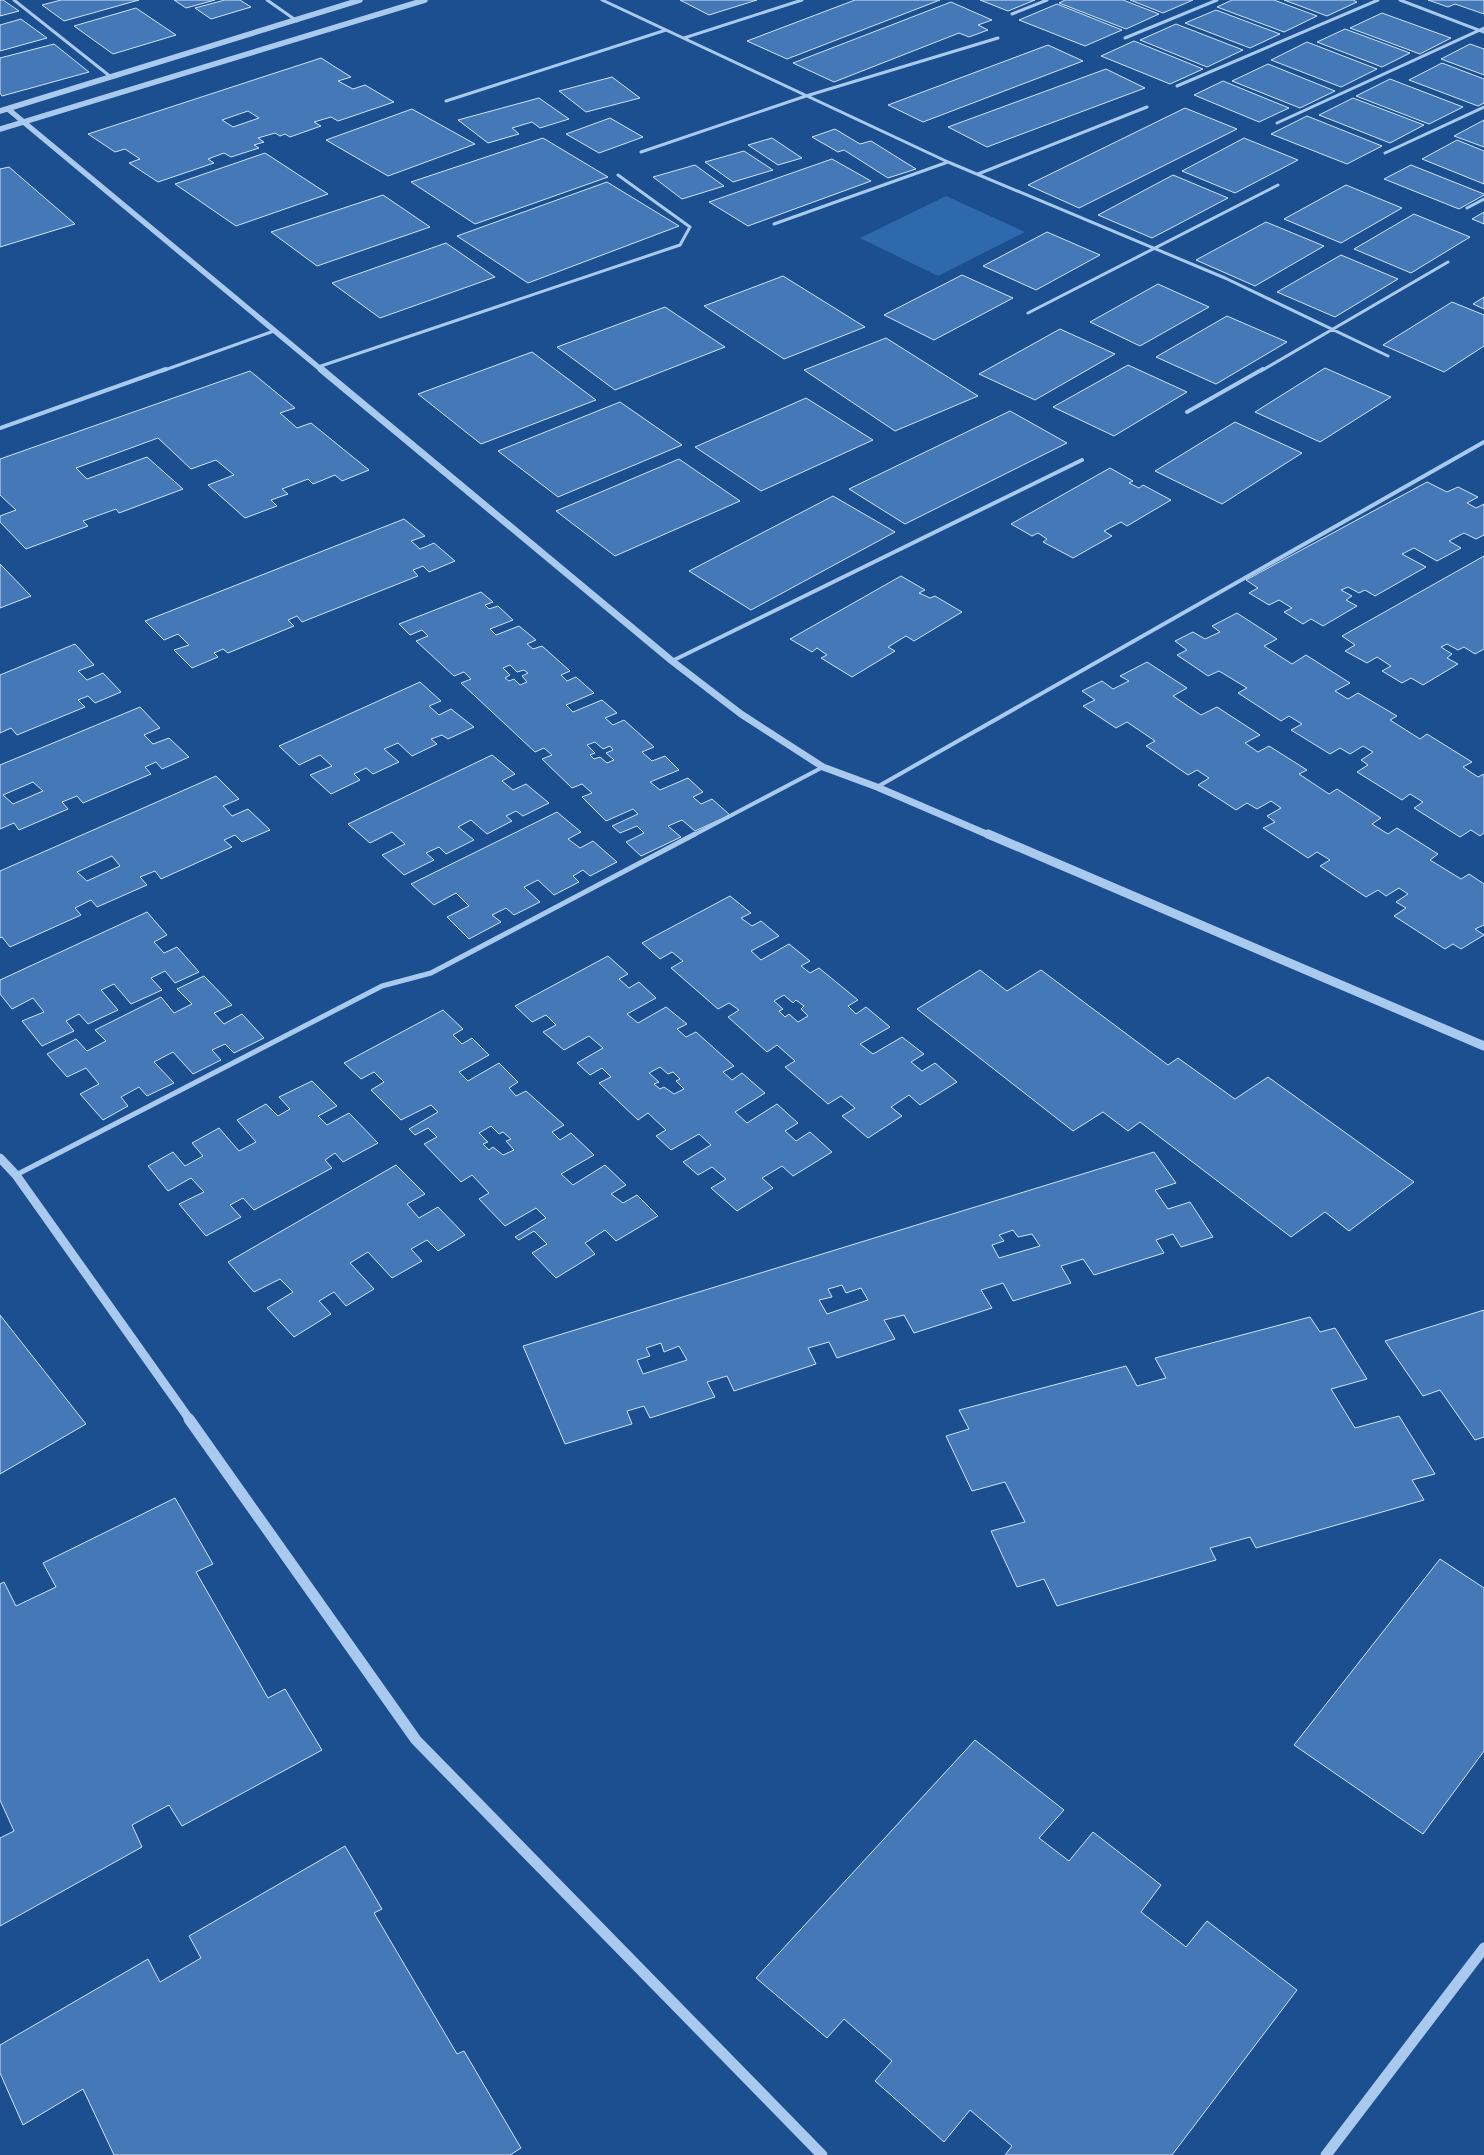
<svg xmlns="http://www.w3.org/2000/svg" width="1484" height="2155" font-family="Quicksand,sans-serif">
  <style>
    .green { fill: #2e69ad }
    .building { fill: #4478b7; stroke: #cfe3fa; fill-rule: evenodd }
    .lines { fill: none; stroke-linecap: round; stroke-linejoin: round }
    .minor-far2 { stroke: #a9c9ee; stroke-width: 3 }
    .minor-far1 { stroke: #a9c9ee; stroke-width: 4 }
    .minor { stroke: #a9c9ee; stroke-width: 5 }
    .tertiary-far3 { stroke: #a9c9ee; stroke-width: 5.5 }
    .tertiary-far2 { stroke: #a9c9ee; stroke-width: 7 }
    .tertiary-far1 { stroke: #a9c9ee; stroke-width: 9 }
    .tertiary { stroke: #a9c9ee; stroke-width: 11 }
  </style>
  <rect width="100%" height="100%" fill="#1b4f8f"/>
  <!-- green -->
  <path class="green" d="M946,196L1025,232L938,276L860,238Z"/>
  <!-- building -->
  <path class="building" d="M0,0H3L19,11L0,16Z
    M61,0H139L64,21L42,5Z
    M174,0H215L186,8Z
    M225,0H240L251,7L211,19L195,8Z
    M680,0H757L709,15Z
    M855,0H940L787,59L747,41Z
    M980,0H1035L1008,11Z
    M1065,0H1123L1159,14L1126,29L1059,3Z
    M1130,0H1193L1163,13Z
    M1232,0H1274L1317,16L1284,32L1217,7Z
    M1284,0H1353L1357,2L1327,16Z
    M1428,0H1484V14L1455,4L1448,7Z
    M951,2L992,20L978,25L988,30L969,37L959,33L834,82L793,63Z
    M1057,4L1122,30L1085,46L1019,20Z
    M136,8L176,35L113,54L74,26Z
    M1216,10L1280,34L1250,48L1185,23Z
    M1382,13L1451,38L1420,54L1350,28Z
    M21,19L47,38L0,51V25Z
    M1176,24L1243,50L1207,67L1140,40Z
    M1345,29L1410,53L1382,67L1317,42Z
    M1134,41L1203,69L1170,84L1101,56Z
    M1307,42L1377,69L1341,87L1271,60Z
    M54,44L89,72L2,96L0,93V58Z
    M1470,44L1484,49V75L1441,59Z
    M1048,45L1083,61L923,122L888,105Z
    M321,58L351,77L338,81L353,89L365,85L394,102L338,121L331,117L314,122L321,126L290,137L285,134L280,136L275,133L258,138L264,142L254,145L259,148L231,157L224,153L208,159L214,163L158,182L129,163L140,159L125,149L115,152L88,134ZM248,111L259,118L233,127L222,120Z
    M1442,63L1484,79V103L1478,106L1409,80Z
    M1268,64L1335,91L1300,108L1232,81Z
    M1106,69L1145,88L987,147L948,127Z
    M612,77L640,98L586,112L559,91Z
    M1390,79L1463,107L1429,124L1356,96Z
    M1223,81L1289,108L1259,122L1194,95Z
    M539,98L569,119L540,128L532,122L512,128L519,134L488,143L458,120Z
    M1353,98L1424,125L1390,143L1319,115Z
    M1185,108L1237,129L1079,208L1028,185Z
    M412,109L475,144L388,176L326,140Z
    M1307,116L1382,146L1347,164L1271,134Z
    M610,118L643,137L599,153L566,134Z
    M1484,120V147L1454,136Z
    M835,129L860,144L871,141L916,169L888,178L844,150L838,152L812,137Z
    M543,138L608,177L475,224L411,182Z
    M772,138L802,158L778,165L748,145Z
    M1244,138L1298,160L1235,193L1182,171Z
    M1457,140L1484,151V184L1422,159Z
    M744,151L773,170L733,182L705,162Z
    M265,153L328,194L236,226L175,184Z
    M832,159L871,181L748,226L709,202Z
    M695,165L724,186L682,199L653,177Z
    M1411,165L1484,194V195L1459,209L1384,179Z
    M9,167L75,224L0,247V169Z
    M1173,175L1228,198L1152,238L1098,215Z
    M607,182L679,226L528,283L457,236Z
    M1346,185L1402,208L1341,243L1284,219Z
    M383,195L430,227L317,266L271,232Z
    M1484,212V224L1472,219Z
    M1414,214L1470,237L1411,273L1354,249Z
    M1266,222L1324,246L1255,286L1196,260Z
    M1047,232L1100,255L1036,290L983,266Z
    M446,243L495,277L380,318L332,283Z
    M1341,255L1398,279L1335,317L1277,292Z
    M962,275L1013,298L934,340L884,315Z
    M783,276L865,327L784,359L704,306Z
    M1158,284L1209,307L1140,346L1090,322Z
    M1484,297V309L1473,304Z
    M1452,302L1484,315V346L1444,372L1383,345Z
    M665,307L725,347L615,390L557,347Z
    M1227,316L1287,342L1216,384L1156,357Z
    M1060,329L1115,354L1035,400L979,374Z
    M886,338L978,396L895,431L804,370Z
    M532,352L596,400L481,444L418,394Z
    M1128,365L1187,392L1114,436L1053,407Z
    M1325,368L1391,397L1320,442L1255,412Z
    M250,371L295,408L280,413L297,428L311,423L369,470L342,481L335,475L313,484L308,479L282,489L288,494L271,500L277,506L245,518L208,485L234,475L216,460L191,469L158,438L76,468L87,479L147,457L183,489L119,513L116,509L83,521L88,526L26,549L0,522V516L16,510L0,495V459Z
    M806,398L873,440L761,491L695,447Z
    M620,402L682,445L558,497L498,451Z
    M1010,411L1067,443L905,524L849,489Z
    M1235,422L1302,453L1222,504L1155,471Z
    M679,459L740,501L615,556L556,511Z
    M1110,468L1133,481L1129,483L1139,488L1143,485L1171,500L1127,526L1121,522L1104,531L1112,536L1073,558L1043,542L1047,539L1038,533L1032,536L1011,524Z
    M1427,482L1447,492L1458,487L1478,497L1467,503L1476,508L1484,504V535L1476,539L1464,533L1449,541L1461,548L1437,561L1414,548L1402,554L1426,567L1375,596L1365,590L1359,593L1348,587L1341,590L1352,596L1346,600L1357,606L1323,626L1311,619L1303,624L1284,612L1292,608L1279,600L1269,605L1249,593L1258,588L1246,580Z
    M833,496L895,532L751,610L689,571Z
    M404,519L425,536L411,541L420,549L434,543L455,561L429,572L423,566L413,570L418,576L302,622L297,616L288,620L294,626L228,653L223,649L214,653L218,657L192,668L174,650L189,645L178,634L164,640L145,621Z
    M1484,556V649L1475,654L1464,647L1458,650L1447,644L1441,647L1452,654L1447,658L1458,664L1423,685L1411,678L1402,683L1382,671L1391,666L1377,657L1367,663L1345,651L1355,645L1342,636Z
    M0,564L31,596L0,608Z
    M901,576L925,590L919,593L930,598L935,596L962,612L914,641L906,636L888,647L895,651L852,677L821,658L827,655L817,648L812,652L790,639Z
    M481,592L493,602L485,605L489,609L498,606L513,620L490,629L496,635L519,626L536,640L527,644L533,649L542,646L570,671L561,675L567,681L576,677L594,693L566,705L573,712L602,700L617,713L605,718L613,725L624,720L654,747L642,752L652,761L665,756L679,770L650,782L660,790L688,778L703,792L693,797L701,804L712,799L730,815L695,831L682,820L668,826L681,837L641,856L626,842L644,833L637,826L620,833L612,826L638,814L633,809L606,821L582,797L592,793L582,784L572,788L542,759L552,755L544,748L535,752L461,683L471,679L464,672L454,676L416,641L428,636L422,630L410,635L399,624ZM510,665L517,672L524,670L528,673L522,676L527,682L520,685L514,679L509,681L505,678L510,675L503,668ZM595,742L603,749L610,746L613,750L606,753L614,760L607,763L600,757L594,759L590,755L595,753L587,745Z
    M1237,613L1277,639L1264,646L1292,664L1306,655L1350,683L1335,691L1348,699L1358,693L1397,716L1390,720L1420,739L1427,734L1472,762L1463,767L1478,777L1484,774V833L1480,836L1471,830L1460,837L1414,808L1423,802L1410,794L1402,800L1357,772L1368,765L1361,760L1373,752L1363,746L1350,754L1340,748L1330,754L1291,730L1302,724L1289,716L1281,721L1238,693L1247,688L1219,671L1208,676L1177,655L1187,650L1175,641L1193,632L1205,639L1220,632L1212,626Z
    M75,644L94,665L78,671L87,680L103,673L121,692L95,703L88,696L78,700L85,707L17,735L11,728L0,733V675Z
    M1147,662L1187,688L1173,696L1201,715L1217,707L1260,735L1245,743L1258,752L1269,746L1307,770L1299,774L1329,794L1337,789L1381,818L1372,824L1388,834L1397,828L1438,854L1430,860L1461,879L1469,874L1484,884V925L1475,929L1484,935L1461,949L1453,944L1445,949L1394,916L1406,908L1396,902L1408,894L1399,888L1386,896L1378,890L1366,897L1320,866L1330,860L1317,852L1308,858L1263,828L1275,822L1267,816L1281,808L1271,801L1257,809L1247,803L1236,810L1198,785L1209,778L1197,770L1188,775L1146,746L1155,741L1127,722L1116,728L1083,706L1095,700L1082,691L1102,681L1113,689L1129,681L1120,676Z
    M420,682L441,701L429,706L439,715L451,709L474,727L448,739L442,735L431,739L437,744L412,756L398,743L384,749L399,762L373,774L366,768L354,774L360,780L331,794L310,775L332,766L320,755L299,765L279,746Z
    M140,707L160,728L144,735L153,744L169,738L189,757L162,769L156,762L145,767L151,774L83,803L77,796L62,802L68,809L19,830L14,823L0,829V765ZM33,782L43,791L13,804L3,795Z
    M492,755L515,774L502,781L513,790L526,784L549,803L523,816L516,811L506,816L512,821L487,834L471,820L458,827L474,840L446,854L439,847L426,853L434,860L404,875L382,855L405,844L392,832L370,843L348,824Z
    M216,776L239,799L223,806L232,816L248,809L270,830L242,842L235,835L224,840L232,847L161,879L155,871L140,877L147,885L97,907L91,900L75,908L81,915L10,947L2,937L0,938V871ZM112,856L120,866L87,881L77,872Z
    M557,812L581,832L568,839L580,848L593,841L617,862L590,876L583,870L573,876L579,882L554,895L538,880L524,887L540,902L514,915L506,908L492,915L501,922L469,939L447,917L469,906L456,893L434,905L411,884Z
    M730,896L751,913L741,918L752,926L761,921L779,936L751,951L761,960L789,944L810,961L801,966L810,973L819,968L858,1000L848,1006L856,1014L866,1007L890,1027L860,1044L873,1054L902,1037L924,1054L911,1062L922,1071L935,1063L957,1082L920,1105L909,1095L891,1107L902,1116L868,1138L842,1116L855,1108L841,1096L828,1104L785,1067L795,1061L777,1045L767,1052L728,1017L739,1010L729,1003L718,1009L671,968L683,961L672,952L660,959L642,943ZM784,995L793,1003L796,1000L804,1006L801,1009L808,1016L798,1022L789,1014L785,1017L779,1011L783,1009L774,1001Z
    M147,912L167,935L154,942L164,953L177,947L199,972L175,983L165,971L151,978L162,990L131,1004L114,984L101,990L118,1010L88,1024L79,1014L66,1021L74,1031L42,1046L22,1021L44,1012L33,998L12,1009L0,994V980Z
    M608,956L628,974L619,979L629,988L639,982L656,998L627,1014L638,1023L666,1007L687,1024L677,1029L686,1037L696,1032L734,1066L723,1072L732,1080L742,1073L765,1093L735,1112L747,1123L777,1104L798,1123L785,1131L796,1141L810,1132L832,1152L793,1176L782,1166L762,1178L773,1188L737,1211L711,1188L726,1179L712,1167L698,1175L683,1162L711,1145L699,1134L671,1150L656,1136L666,1130L648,1113L638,1120L599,1083L611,1077L602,1068L590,1075L577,1063L603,1048L589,1036L564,1050L543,1032L556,1025L546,1015L532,1022L515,1006ZM660,1067L668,1074L673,1072L680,1079L676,1081L684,1089L674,1094L664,1087L660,1089L654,1084L659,1082L649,1073Z
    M980,970L1007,991L1041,970L1168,1065L1178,1058L1235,1099L1268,1077L1414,1182L1349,1231L1325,1212L1291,1237L1140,1122L1128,1131L1103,1112L1073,1131L917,1009Z
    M204,976L232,1005L214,1013L224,1024L242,1014L264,1038L234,1053L225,1044L212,1050L221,1060L193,1074L173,1052L154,1062L174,1083L147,1096L139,1087L121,1097L128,1106L103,1120L80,1094L99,1084L86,1068L67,1077L47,1054L76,1039L87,1051L106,1041L95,1030L161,997L174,1013L192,1004L177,989Z
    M443,1010L463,1029L453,1035L462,1044L472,1038L489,1055L459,1072L468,1081L499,1063L518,1082L509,1088L516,1096L526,1091L564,1125L552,1132L560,1140L571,1133L594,1155L561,1174L573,1185L605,1165L626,1185L611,1194L623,1203L637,1195L658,1216L616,1241L605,1230L585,1243L595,1254L556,1278L532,1253L547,1244L534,1231L519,1240L515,1237L546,1218L536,1208L505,1226L479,1199L489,1193L472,1175L461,1182L424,1144L437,1137L428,1128L415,1135L409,1129L438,1112L431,1105L401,1120L371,1090L384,1082L374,1072L361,1079L344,1063ZM491,1126L499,1134L503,1132L511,1139L506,1141L514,1150L503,1155L493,1147L489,1150L483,1144L488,1142L479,1133Z
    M312,1081L337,1106L318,1116L327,1125L349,1113L378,1143L343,1162L335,1153L325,1160L332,1168L254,1210L243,1198L230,1205L241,1217L206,1236L179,1204L204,1192L191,1178L168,1191L148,1166L173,1152L185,1166L203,1156L192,1143L219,1128L239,1151L256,1142L237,1120L266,1104L278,1116L290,1109L279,1097Z
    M1154,1152L1176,1183L1155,1190L1168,1209L1190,1202L1213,1237L1181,1247L1173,1234L1156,1240L1164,1253L1094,1275L1083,1259L1061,1266L1071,1283L1013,1301L1003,1283L981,1290L992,1308L914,1333L904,1315L884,1320L895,1339L837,1358L829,1342L808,1348L816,1364L734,1391L727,1376L707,1382L715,1397L650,1418L644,1406L627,1411L632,1424L565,1444L523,1346ZM1013,1230L1018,1237L1032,1234L1040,1246L999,1258L992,1245L1004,1241L999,1235ZM842,1285L846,1293L861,1288L868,1300L827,1314L819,1300L832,1297L828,1289ZM661,1343L664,1352L679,1346L687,1360L643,1374L637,1360L650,1356L646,1348Z
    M396,1165L425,1194L407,1204L419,1218L438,1207L465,1235L438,1251L427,1240L411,1249L422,1261L392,1278L368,1252L350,1263L374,1289L346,1306L334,1292L319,1301L331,1314L294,1337L267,1308L293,1292L280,1279L254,1292L228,1262Z
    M1484,1310V1437L1475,1440L1440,1390L1423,1396L1385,1341Z
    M0,1315L86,1424L0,1474Z
    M1310,1317L1320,1332L1335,1328L1367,1379L1331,1389L1355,1428L1399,1416L1435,1474L1412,1480L1424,1500L1256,1548L1250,1537L1210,1548L1216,1560L1057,1606L1044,1579L1017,1587L991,1531L1025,1522L1005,1482L972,1491L946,1436L969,1429L959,1410L1126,1366L1137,1386L1166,1378L1155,1358Z
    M175,1498L213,1564L196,1572L268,1698L285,1689L322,1750L182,1826L169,1805L132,1825L142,1847L0,1926V1838L14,1831L0,1800V1584L4,1582L16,1606L56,1587L43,1563Z
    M1440,1559L1484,1588V1751L1423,1834L1294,1745Z
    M975,1740L1064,1810L1039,1838L1069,1861L1093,1832L1161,1885L1141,1912L1186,1947L1207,1921L1297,1990L1172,2155H1005L1012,2146L970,2110L944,2142L875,2081L892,2061L844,2019L827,2038L756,1978Z
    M345,1846L382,1909L374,1913L457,2054L464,2051L521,2148L510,2155H114L83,2089L23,2125L0,2073V2045L148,1959L160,1982L201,1958L189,1936Z"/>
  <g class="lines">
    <!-- minor-far2 -->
    <path class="minor-far2" d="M14,0L111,77
      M267,0L297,21
      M602,0L948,162L774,224
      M1400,0L1484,32
      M1012,14L1047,0
      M684,38L802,0
      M1125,38L1217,0
      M1177,86L1378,0
      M446,101L666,30
      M1277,123L1484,28
      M641,152L806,96L998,38
      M1385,153L1484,107
      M948,162L1225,278L1388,356
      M978,174L1147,107
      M1467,208L1484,199
      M1028,313L1278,185
      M318,367L680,245L690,227L618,175
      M162,371L274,331
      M1261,371L1448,262"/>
    <!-- minor-far1 -->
    <path class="minor-far1" d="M1187,412L1263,369
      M0,428L166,369
      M672,661L1082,460
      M877,787L1484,442
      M692,836L823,767"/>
    <!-- minor -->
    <path class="minor" d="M16,1175L382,986L431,973L695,834"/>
    <!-- tertiary-far3 -->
    <path class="tertiary-far3" d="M8,109L323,371
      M0,111L360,0
      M0,129L425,0"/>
    <!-- tertiary-far2 -->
    <path class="tertiary-far2" d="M321,369L672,661L741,714L823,767L877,787L991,836"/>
    <!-- tertiary-far1 -->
    <path class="tertiary-far1" d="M988,834L1484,1046
      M0,1158L16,1175L190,1420"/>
    <!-- tertiary -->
    <path class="tertiary" d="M189,1419L416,1740L822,2155
      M1326,2155L1484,1948"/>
  </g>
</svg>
